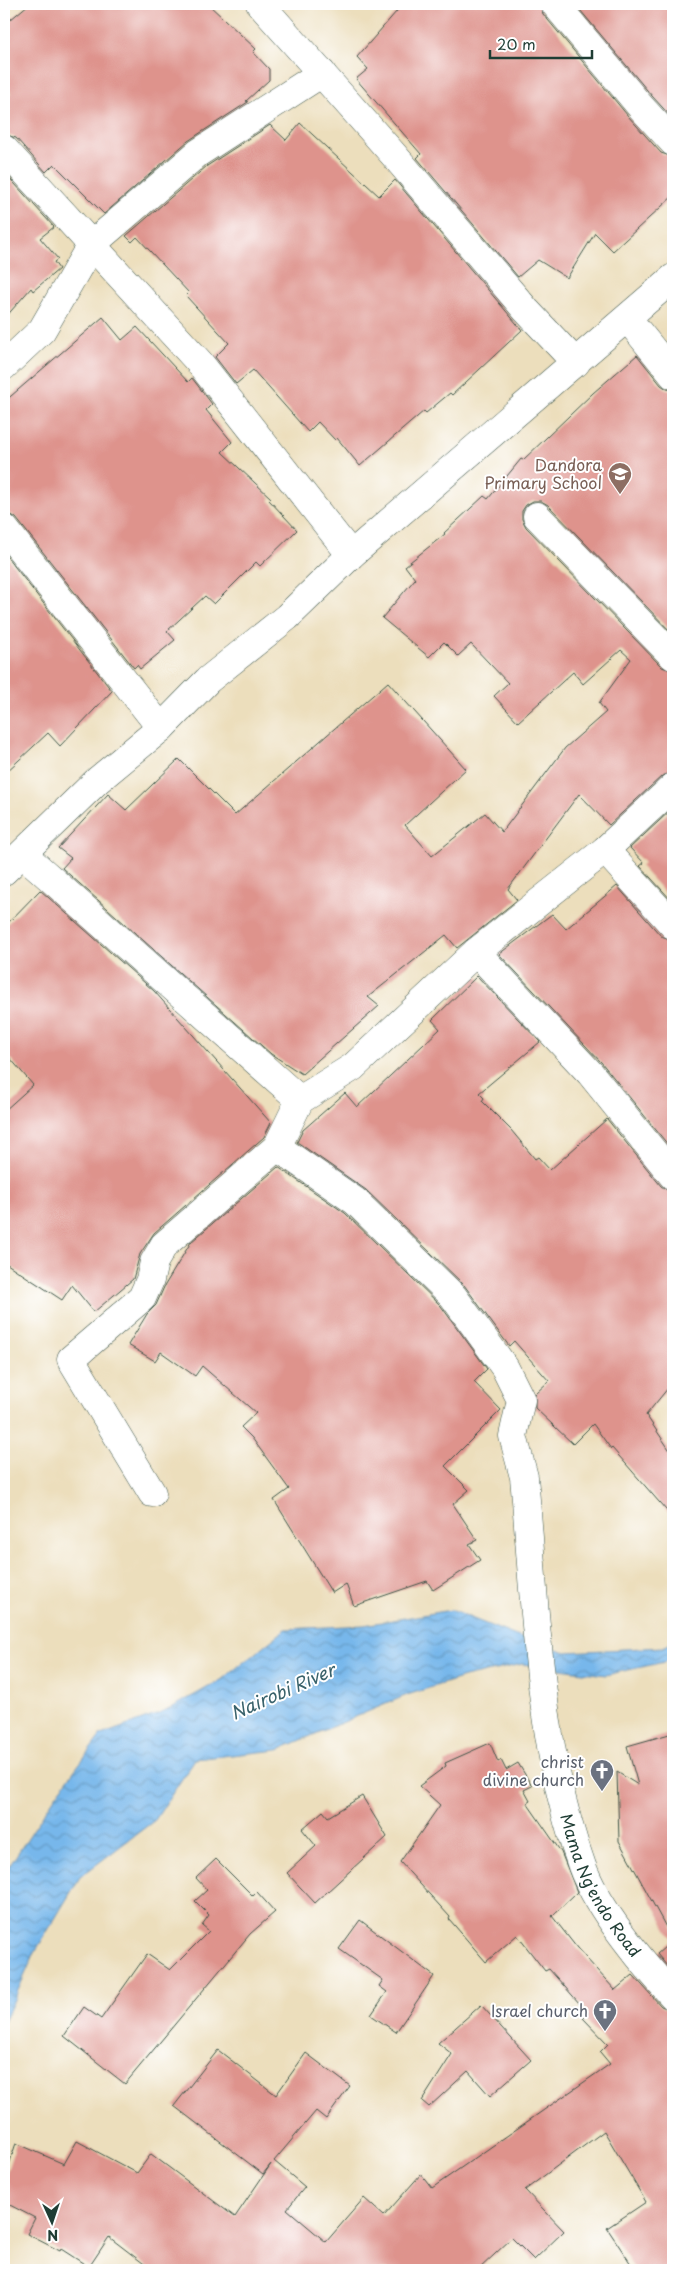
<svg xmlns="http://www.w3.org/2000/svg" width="677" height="2274" font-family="'Playpen Sans',sans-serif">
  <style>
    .water { fill: url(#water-waves); stroke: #4b7a90 }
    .building { fill: #de938c }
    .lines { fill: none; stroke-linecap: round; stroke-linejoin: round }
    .minor-casing { stroke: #3e5548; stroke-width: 29 }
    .minor { stroke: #fff; stroke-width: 28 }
    .labels { text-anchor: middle; stroke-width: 4; stroke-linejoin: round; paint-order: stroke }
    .education-label { font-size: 16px; fill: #785e54; stroke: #fff; text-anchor: end }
    .worship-label { font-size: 16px; fill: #5b616d; stroke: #fff; text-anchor: end }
    .street-label { font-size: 16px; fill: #1f3d34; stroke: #fff }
    .water-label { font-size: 18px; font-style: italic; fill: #39626b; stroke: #fff }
  </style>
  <defs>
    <pattern id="water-waves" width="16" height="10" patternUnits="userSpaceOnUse" patternTransform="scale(1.25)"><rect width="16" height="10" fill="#77b7eb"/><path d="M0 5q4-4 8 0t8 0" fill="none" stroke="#6196bf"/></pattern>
  </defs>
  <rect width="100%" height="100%" fill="#fff"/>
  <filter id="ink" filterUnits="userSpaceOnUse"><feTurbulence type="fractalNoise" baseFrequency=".02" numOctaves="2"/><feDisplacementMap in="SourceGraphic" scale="10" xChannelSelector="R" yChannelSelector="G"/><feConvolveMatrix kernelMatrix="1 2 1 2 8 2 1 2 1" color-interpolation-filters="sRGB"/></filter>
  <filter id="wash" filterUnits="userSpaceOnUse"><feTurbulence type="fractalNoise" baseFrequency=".0096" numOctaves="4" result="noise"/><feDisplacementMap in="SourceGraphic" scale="20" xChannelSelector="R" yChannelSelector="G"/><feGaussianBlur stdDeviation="1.12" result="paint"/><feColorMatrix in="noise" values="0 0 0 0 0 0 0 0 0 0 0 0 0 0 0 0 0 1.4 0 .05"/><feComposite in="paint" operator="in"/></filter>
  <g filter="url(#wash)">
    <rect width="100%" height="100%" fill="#ecdebc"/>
    <!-- water -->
    <path class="water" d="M451,1610L516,1636L566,1652L663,1647L673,1642V1660L606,1675L522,1664L464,1677L407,1695L278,1750L195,1759L155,1820L80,1877L35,1952L4,2022V1874L56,1795L101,1735L164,1712L221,1680L286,1629L364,1625Z"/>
    <g id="blocks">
      <!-- building -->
      <path class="building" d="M29,4H208L256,49L253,52L269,69V80L246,101L248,102L188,141L104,214L54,164L46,172L16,138L4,134V100L11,93L4,84V25Z
        M403,4H540L543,14L628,116L661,153L673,157V196L613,251L595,233L567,278L538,260L518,277L417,158L421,154L356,79L368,69L357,57Z
        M575,4H673V119L652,96Z
        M300,123L379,196L395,180L522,330L452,395L450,393L426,413L424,411L360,466L337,438L335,440L318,422L308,432L253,370L236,384L215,357L229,343L186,296L189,293L137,237L132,242L126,236L207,166L270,125L286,140Z
        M4,172L54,227L40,238L58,259L54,262L59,269L33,291L31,288L4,319Z
        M103,317L122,340L137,327L188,382L192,378L212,404L206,410L232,442L222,452L271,498L269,500L297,530L260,566L256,562L214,604L205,596L167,631L175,640L140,669L137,665L134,668L16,518L10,514L4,513V402Z
        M637,355L661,385L667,389L673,390V634L548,505L541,501H533L526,505L522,511V519L526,527L662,667L673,671V772L662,776L609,825L579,794L508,889L517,900L457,948L446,935L368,997L379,1006L302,1074L271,1054L62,868L71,858L58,848L108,794L126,810L179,759L235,815L388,682L466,769L405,825L432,856L485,813L502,832L565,748L606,712L599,703L631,659L621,650L583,684L573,672L518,722L494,696L508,683L471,644L458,656L444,642L429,657L382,618L415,579L405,566L445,534L444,533L484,496L488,499L521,459L523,460L593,393Z
        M4,553L112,691L60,746L48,733L4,774Z
        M673,808V902L640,866L644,863L630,848Z
        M617,886L661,936L673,940V1151L601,1062L499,954L552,914L566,929Z
        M40,890L154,991L271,1123L264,1137L154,1233L140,1254L133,1279L94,1312L72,1285L62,1300L4,1262V1111L33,1085L4,1051V927Z
        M477,976L540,1042L479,1093L484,1098L482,1101L511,1130L535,1159L538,1157L550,1170L607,1119L661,1186L667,1190L673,1191V1382L646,1415L673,1455V1518L612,1448L611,1449L593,1424L573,1444L535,1408V1394L549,1381L514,1341L509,1346L464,1285L366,1190L297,1142L303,1130L345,1093L357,1107L440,1029L432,1020Z
        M278,1167L345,1213L441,1306L487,1369L474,1382L501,1410L445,1466L469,1490L453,1504L477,1540L469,1544L480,1560L433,1590L427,1581L354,1606L346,1584L332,1593L274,1500L289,1489L252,1438L241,1427L256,1413L202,1366L195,1376L161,1352L155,1361L128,1345L147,1314L156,1305L165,1285L191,1242Z
        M673,1733V1973L657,1954L673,1940L619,1841L617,1772L638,1785L627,1746Z
        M490,1743L498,1762L501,1760L506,1770L518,1763L532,1786L524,1790L530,1801L527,1803L561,1852L577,1892L552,1916L577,1948L615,1990L633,1975L661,2006L673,2011V2270H635L607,2228L646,2202L604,2131L525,2190L564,2231L534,2260L512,2238L478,2270H152L109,2237L89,2267L61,2249L60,2251L27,2234L35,2218L4,2202V2180L16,2143L64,2164L77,2141L137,2173L151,2154L235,2217L271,2164L263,2174L174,2106L218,2050L276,2095L306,2053L350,2086L326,2119L316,2111L274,2161L305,2187L287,2209L326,2242L364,2198L384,2216L421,2174L432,2188L610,2064L600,2052L608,2044L583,2018L588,2013L549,1969L545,1971L517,1935L486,1962L449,1919L450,1917L400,1862L440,1805L419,1786L446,1766L445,1763Z
        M362,1796L387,1837L315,1903L287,1873L316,1846L302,1829L323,1811L328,1817Z
        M216,1859L253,1896L257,1892L275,1912L250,1934L125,2084L64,2036L84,2007L101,2019L147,1954L170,1970L209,1931L202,1925L209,1915L195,1901L207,1890L196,1878Z
        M360,1920L434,1976L396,2032L371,2015L387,1992L379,1986L383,1980L339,1949Z
        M481,2005L531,2060L490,2096L468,2071L429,2107L422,2101L452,2054L438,2043Z"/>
    </g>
  </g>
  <g filter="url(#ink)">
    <use href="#blocks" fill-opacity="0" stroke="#3e5548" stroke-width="1"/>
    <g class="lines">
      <!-- minor casing -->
      <g class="minor-casing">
        <g id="minor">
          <path d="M260,4L393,154L526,310L576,363"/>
          <path d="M555,4L640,106L673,142"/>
          <path d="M4,149L199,362L351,555"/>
          <path d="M628,319L673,375"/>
          <path d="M4,366L42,330L91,245L198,153L322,73"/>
          <path d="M537,516L673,656"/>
          <path d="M4,528L161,728"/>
          <path d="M605,850L673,925"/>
          <path id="s1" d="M23,854L300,1100L277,1147L355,1201L453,1296L505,1368L521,1400L513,1436L524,1477C536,1606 537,1742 582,1866C598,1910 641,1961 673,1996"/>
          <path d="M4,871L98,780L161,728L208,680L287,617L351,555L673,278"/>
          <path d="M476,952L590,1073L673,1176"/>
          <path d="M300,1100L353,1067L476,952L605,850L673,787"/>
          <path d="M152,1493L71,1359L142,1298L150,1280L154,1262L164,1245L277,1147"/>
        </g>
      </g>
      <!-- minor -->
      <use href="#minor" class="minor"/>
    </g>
  </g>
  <!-- icons -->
  <defs>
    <g id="school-pin" transform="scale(1.25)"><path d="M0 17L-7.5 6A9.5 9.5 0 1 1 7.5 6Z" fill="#8d6e63" stroke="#fff"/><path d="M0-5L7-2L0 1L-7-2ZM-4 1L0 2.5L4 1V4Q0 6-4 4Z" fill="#fff"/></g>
    <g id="church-pin" transform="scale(1.25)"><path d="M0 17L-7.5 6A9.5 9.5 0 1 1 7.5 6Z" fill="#6b7280" stroke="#fff"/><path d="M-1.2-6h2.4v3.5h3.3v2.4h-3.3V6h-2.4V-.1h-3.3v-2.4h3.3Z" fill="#fff"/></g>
  </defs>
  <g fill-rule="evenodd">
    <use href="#school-pin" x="620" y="474"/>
    <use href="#church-pin" x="602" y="1771"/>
    <use href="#church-pin" x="605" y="2011"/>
  </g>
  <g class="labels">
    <!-- education labels -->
    <g class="education-label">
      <text x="602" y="471">Dandora<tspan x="602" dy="18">Primary School</tspan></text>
    </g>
    <!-- worship labels -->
    <g class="worship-label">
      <text x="584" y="1768">christ<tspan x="584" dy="18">divine church</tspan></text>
      <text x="588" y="2017">Israel church</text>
    </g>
    <!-- street labels -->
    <g class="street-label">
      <text dy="6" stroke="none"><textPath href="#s1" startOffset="1278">Mama Ng'endo Road</textPath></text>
    </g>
    <!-- water labels -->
    <g class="water-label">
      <text transform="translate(283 1692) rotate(-24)" y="6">Nairobi River</text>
    </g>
  </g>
  <!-- margin -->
  <rect width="677" height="2274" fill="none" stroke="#fff" stroke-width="20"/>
  <!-- north arrow -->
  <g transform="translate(52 2222) rotate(177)" stroke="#ffffff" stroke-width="4" paint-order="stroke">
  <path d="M0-4L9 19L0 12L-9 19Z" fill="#1f3d34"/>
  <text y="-8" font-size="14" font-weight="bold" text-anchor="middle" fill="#1f3d34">N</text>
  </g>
  <!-- scale -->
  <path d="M490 50v8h102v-8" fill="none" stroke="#1f3d34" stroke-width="2.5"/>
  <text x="497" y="50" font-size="15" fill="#1f3d34" stroke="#ffffff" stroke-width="4" paint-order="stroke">20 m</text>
</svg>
